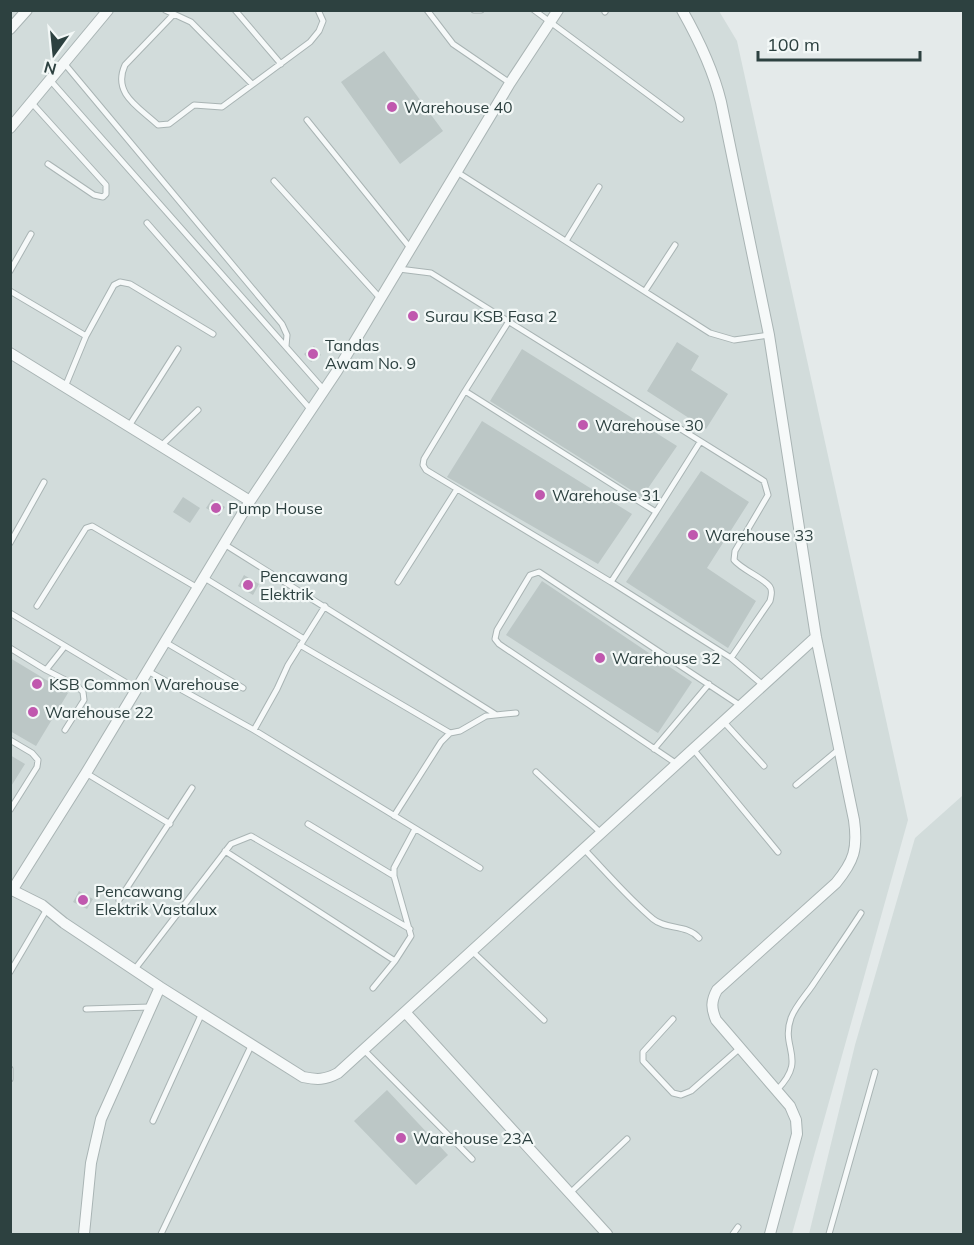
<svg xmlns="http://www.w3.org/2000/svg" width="974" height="1245" font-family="Mulish,sans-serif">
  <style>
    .built { fill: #d2dcdb }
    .building { fill: #bcc7c6 }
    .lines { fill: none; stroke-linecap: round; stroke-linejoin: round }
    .lane-casing { stroke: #a9b4b4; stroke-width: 7 }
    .street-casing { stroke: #a9b4b4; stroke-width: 12 }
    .lane { stroke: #f6f9f9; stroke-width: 5 }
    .street { stroke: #f6f9f9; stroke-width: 10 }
    .poi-dot { fill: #c058ae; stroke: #f3f8f7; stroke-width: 2 }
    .labels { text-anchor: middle; stroke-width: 4.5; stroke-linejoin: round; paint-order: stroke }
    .poi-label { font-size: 16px; fill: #2d4140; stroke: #f3f8f7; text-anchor: start }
  </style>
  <rect width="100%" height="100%" fill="#e4eaea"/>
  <!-- built -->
  <path class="built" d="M10,11H719L737,41L908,820L792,1234H11Z
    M962,796L963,1234H809L855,1045L915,838Z"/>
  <!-- building -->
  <path class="building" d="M384,51L443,131L400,164L341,82Z
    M677,342L699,356L691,370L728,394L706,429L647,391Z
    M314,346L321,355L311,362L304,354Z
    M522,349L677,446L642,497L490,401Z
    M482,421L632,514L598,564L447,477Z
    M701,471L749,502L707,568L756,601L728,648L626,582Z
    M183,497L200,508L190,523L173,512Z
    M212,499L225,507L219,516L206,508Z
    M244,575L259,584L253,595L238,586Z
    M542,581L692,682L658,733L506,635Z
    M10,658L68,693L36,746L10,731Z
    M10,755L25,764L10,788Z
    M79,891L93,899L87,909L73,902Z
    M387,1090L448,1155L416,1185L354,1121Z"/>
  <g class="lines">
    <!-- lane casing -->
    <g class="lane-casing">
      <path id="lane" d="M165,10L191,22L252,84
        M235,10L281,64
        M427,10L453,44L510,83
        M474,10H481
        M534,10L681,119
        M605,12L606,10
        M173,15L125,65C112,94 139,107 158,125L169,124L194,105L222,107L310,42L319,31L323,21L318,10
        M64,63L282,324L287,335L286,346
        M50,80L324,390
        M31,102L106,185V194L103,197L94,195L48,164
        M307,120L411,249
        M457,172L710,333L734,340L769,335
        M274,181L380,298
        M147,223L311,410
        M566,241L599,187
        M399,269L431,273L764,481L768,495L735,551L734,560C742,570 764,578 770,587C773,591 771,596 770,601L731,658
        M10,271L31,234
        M10,291L86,336
        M645,291L675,245
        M509,321L465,391L656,512L611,582L731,658L763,685
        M65,387L86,336L114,285L120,282L130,284L213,334
        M465,391L424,459L423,465L426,470L611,582
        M129,426L178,349
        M161,446L198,410
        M656,512L700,442
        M10,543L44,482
        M224,544L495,714
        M203,577L304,639
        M398,582L457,489
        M37,606L86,528L92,526L196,587
        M10,613L135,688
        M165,642L243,688
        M300,645L450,733
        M10,648L46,670L65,646
        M46,670L77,686L83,692L84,700L65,730
        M146,670L254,730L480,868
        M723,721L764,766
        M254,730L277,689L288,665L325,606
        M10,740L32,753L38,760L37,767L10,810
        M654,749L709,684
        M693,749L778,852
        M677,764L499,644L495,639L497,630L530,575L539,572L741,706
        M536,772L601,833
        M86,773L170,824
        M796,785L838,750
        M394,816L441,742L450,733L460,731L486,716L516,713
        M308,824L394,876
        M584,849C606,872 628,898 653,919C666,930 687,924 699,938
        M225,851L395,961
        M119,900L192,788
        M472,951L544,1020
        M135,969L231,844L251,836L410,929
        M10,972L47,909
        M373,988L395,961L411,936L394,876V868L415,829
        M86,1009L150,1007
        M673,1019L643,1052V1061L673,1093L681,1095L691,1091L740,1048
        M364,1050L472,1159
        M10,1069V1079
        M777,1090C808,1058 780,1049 791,1018C795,1007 805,996 812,986C828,962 845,938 861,913
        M153,1121L202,1013
        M570,1193L627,1139
        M161,1234L252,1044
        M733,1234L738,1227
        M829,1234L875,1072"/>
    </g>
    <!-- street casing -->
    <g class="street-casing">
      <path id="street" d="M682,10C699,40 713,69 721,102L769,335L816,637L854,820C858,849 854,861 836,883L717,990C711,1001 711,1008 716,1020L790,1106L796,1120L797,1134L770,1234
        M10,29L27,10
        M10,128L108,10
        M10,353L250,501
        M10,889L42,905L64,923L160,987L303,1077C317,1080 325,1080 338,1073L816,637
        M13,889L86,773L250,501L337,371L510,83L558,10
        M405,1012L607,1234
        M84,1234L91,1163L101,1119L160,987"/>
    </g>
    <!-- lane -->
    <use href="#lane" class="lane"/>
    <!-- street -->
    <use href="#street" class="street"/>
  </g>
  <!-- markers -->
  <g class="poi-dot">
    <circle cx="392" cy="107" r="6"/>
    <circle cx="413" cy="316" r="6"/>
    <circle cx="313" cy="354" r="6"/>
    <circle cx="583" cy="425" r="6"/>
    <circle cx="540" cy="495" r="6"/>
    <circle cx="216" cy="508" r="6"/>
    <circle cx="693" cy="535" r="6"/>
    <circle cx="248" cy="585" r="6"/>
    <circle cx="600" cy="658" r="6"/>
    <circle cx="37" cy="684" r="6"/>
    <circle cx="33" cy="712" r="6"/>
    <circle cx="83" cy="900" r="6"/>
    <circle cx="401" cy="1138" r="6"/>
  </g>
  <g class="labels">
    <!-- poi labels -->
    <g class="poi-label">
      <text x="404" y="113">Warehouse 40</text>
      <text x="425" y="322">Surau KSB Fasa 2</text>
      <text x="325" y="351">Tandas<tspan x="325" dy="18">Awam No. 9</tspan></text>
      <text x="595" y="431">Warehouse 30</text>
      <text x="552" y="501">Warehouse 31</text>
      <text x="228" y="514">Pump House</text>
      <text x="705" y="541">Warehouse 33</text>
      <text x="260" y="582">Pencawang<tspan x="260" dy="18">Elektrik</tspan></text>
      <text x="612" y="664">Warehouse 32</text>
      <text x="49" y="690">KSB Common Warehouse</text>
      <text x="45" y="718">Warehouse 22</text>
      <text x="95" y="897">Pencawang<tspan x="95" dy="18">Elektrik Vastalux</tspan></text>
      <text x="413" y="1144">Warehouse 23A</text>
    </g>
  </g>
  <!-- border -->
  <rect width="974" height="1245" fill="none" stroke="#2d4140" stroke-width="24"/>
  <!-- north arrow -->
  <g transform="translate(54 54) rotate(195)" stroke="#f3f8f7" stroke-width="4.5" paint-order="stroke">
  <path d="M0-4.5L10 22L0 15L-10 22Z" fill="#2d4140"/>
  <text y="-9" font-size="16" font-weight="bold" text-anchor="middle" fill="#2d4140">N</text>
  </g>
  <!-- scale -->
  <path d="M758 51v9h162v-9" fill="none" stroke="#2d4140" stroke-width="3"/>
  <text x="767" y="51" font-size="18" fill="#2d4140" stroke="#f3f8f7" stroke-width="4.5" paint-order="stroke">100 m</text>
</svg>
